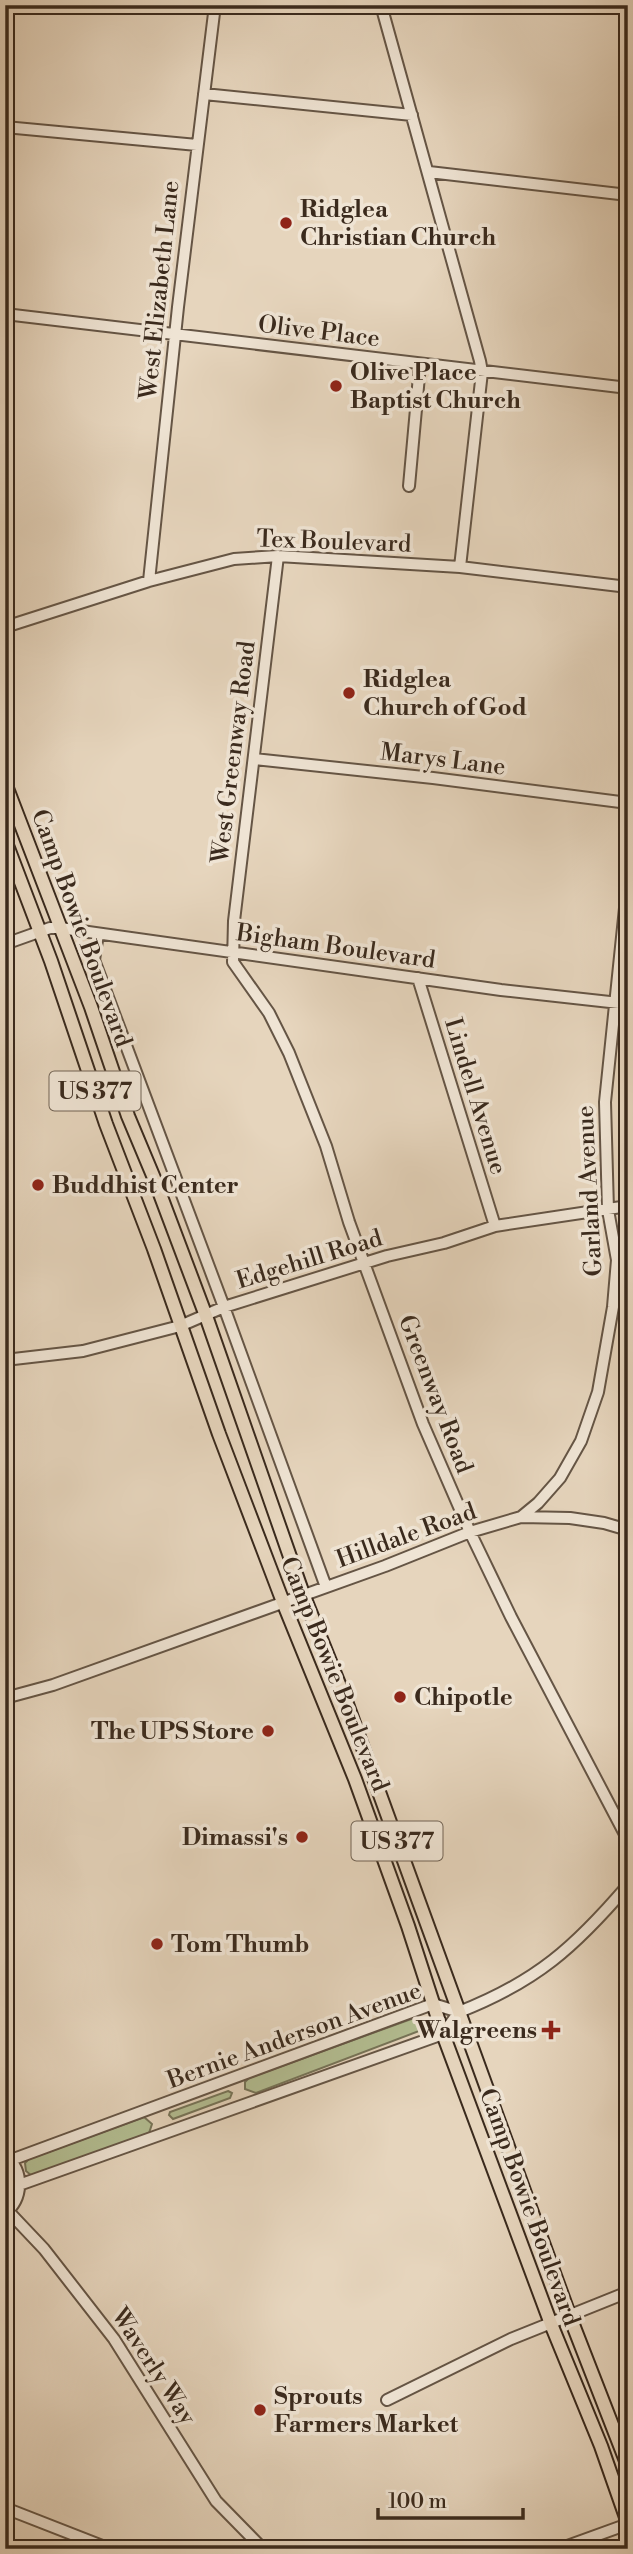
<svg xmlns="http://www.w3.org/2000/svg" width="633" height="2554" font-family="'Libre Bodoni',serif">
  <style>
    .green { fill: #b3be92; stroke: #767458; stroke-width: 2 }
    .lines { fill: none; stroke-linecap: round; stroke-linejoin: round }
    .minor-casing { stroke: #655545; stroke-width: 14 }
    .major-casing { stroke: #3a2a1d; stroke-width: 16 }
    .minor { stroke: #efe4d4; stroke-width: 10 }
    .major { stroke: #e6d5bd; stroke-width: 12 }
    .poi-dot { fill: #8f2418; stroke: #efe4d4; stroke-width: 2.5 }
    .labels { text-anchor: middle; stroke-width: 7; stroke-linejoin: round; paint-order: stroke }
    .shield { fill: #efe4d4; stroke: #706254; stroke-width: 2 }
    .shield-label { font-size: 23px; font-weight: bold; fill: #3a2a1d }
    .poi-label { font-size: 24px; font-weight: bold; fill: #3a2a1d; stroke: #efe4d4; text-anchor: start }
    .street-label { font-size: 24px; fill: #3a2a1d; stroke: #efe4d4 }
  </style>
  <rect width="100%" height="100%" fill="#e6d5bd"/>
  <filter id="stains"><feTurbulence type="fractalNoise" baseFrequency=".00286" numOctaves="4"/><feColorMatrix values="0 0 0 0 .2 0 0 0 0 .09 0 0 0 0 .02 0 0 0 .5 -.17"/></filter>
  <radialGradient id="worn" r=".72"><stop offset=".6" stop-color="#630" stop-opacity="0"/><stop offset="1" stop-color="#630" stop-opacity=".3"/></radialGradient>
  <!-- green -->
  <path class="green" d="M414,2018L422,2026L419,2031L256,2093L245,2089V2082L249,2078Z
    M228,2091L232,2093L230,2098L173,2119L169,2115L170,2112Z
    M144,2117L152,2124L149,2133L40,2174L32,2176L26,2171L25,2163L29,2159Z"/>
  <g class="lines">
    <!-- minor casing -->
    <g class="minor-casing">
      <path id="minor" d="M381,5L480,361L482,372L460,567
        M204,94L412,115
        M5,127L197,145
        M429,172L628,195
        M5,314L628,388
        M409,486L420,365
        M278,556L234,921L233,962L269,1013L289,1053L326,1146L349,1222L423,1424L470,1532L511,1617L628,1840
        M149,581L178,307L215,5
        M5,627L149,581L234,559L278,556L460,567L628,587
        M254,759L433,778L628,803
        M98,934L94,960L224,1307L326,1587
        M5,944L50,928H60L501,990L628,1004
        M418,978L495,1226
        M5,1360L83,1351L180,1326L224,1307L387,1256L444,1243L495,1226L628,1206
        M521,1517L538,1503L560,1478L581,1441L598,1392L613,1307L617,1260L608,1210L605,1102L628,879
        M5,1698L53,1685L385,1566L470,1532L521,1517L570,1518L604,1523L628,1530
        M5,1987V2013
        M459,2012C536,1982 575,1947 628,1885
        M11,2160L433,2004L459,2012
        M19,2185L443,2034L459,2012
        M8,2211L44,2249L114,2339L216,2501L263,2549
        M5,2213C23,2199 24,2172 7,2157
        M387,2400L511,2339L628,2292
        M5,2508L110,2549
        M559,2549L628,2524"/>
    </g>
    <!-- major casing -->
    <g class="major-casing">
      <path id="major" d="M5,783L91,1007L128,1116L154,1178L206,1316L303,1594L347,1704L570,2317L628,2466
        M5,840L51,961L106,1124L154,1249L219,1434L283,1602L355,1779L408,1926L443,2034L551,2324L601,2446L628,2523"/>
    </g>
    <!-- minor -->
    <use href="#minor" class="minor"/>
    <!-- major -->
    <use href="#major" class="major"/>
  </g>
  <!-- markers -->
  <g class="poi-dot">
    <circle cx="286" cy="223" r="7"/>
    <circle cx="336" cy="386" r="7"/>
    <circle cx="349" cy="693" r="7"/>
    <circle cx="38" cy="1185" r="7"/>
    <circle cx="400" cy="1697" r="7"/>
    <circle cx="268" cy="1731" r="7"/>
    <circle cx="302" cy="1837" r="7"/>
    <circle cx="157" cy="1944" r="7"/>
    <path d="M547.5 2019.5h7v7h7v7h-7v7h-7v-7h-7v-7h7z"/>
    <circle cx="260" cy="2410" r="7"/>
  </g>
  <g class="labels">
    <!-- shield labels -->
    <g class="shield">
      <rect x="49.5" y="1071.5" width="91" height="39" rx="5"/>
      <rect x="351.5" y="1821.5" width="91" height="39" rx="5"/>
    </g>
    <g class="shield-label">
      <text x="95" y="1099">US 377</text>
      <text x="397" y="1849">US 377</text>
    </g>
    <!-- poi labels -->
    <g class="poi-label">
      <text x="300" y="217">Ridglea<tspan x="300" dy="28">Christian Church</tspan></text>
      <text x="350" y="380">Olive Place<tspan x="350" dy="28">Baptist Church</tspan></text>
      <text x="363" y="687">Ridglea<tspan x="363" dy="28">Church of God</tspan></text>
      <text x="52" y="1193">Buddhist Center</text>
      <text x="414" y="1705">Chipotle</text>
      <text x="254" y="1739" text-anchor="end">The UPS Store</text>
      <text x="288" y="1845" text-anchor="end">Dimassi's</text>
      <text x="171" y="1952">Tom Thumb</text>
      <text x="537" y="2038" text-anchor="end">Walgreens</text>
      <text x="274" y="2404">Sprouts<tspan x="274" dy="28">Farmers Market</tspan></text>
    </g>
    <!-- street labels -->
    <g class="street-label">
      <text transform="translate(159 290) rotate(-84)" y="8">West Elizabeth Lane</text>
      <text transform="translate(319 331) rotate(7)" y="8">Olive Place</text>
      <text transform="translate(334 541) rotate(2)" y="8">Tex Boulevard</text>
      <text transform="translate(233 752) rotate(-83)" y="8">West Greenway Road</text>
      <text transform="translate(443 759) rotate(7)" y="8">Marys Lane</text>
      <text transform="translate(82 928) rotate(70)" y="8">Camp Bowie Boulevard</text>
      <text transform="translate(336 946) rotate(8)" y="8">Bigham Boulevard</text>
      <text transform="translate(476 1096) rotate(73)" y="8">Lindell Avenue</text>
      <text transform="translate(589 1191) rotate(-93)" y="8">Garland Avenue</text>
      <text transform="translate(309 1259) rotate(-17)" y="8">Edgehill Road</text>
      <text transform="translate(436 1394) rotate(69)" y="8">Greenway Road</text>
      <text transform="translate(406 1535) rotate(-20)" y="8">Hilldale Road</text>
      <text transform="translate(335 1674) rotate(68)" y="8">Camp Bowie Boulevard</text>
      <text transform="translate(294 2035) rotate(-20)" y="8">Bernie Anderson Avenue</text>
      <text transform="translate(530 2207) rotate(70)" y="8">Camp Bowie Boulevard</text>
      <text transform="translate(154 2366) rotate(57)" y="8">Waverly Way</text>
    </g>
  </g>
  <!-- margin -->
  <rect width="633" height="2554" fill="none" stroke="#e6d5bd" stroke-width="28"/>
  <rect x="7" y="7" width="619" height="2540" fill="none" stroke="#3a2a1d" stroke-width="3.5"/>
  <rect x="14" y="14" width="605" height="2526" fill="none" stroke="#3a2a1d" stroke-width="2"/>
  <!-- scale -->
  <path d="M378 2508v10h145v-10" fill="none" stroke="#3a2a1d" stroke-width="3.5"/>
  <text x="388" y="2508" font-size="21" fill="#3a2a1d" stroke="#efe4d4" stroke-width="5" paint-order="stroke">100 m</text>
  <rect width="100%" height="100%" filter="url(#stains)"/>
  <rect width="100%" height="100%" fill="url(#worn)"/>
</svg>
